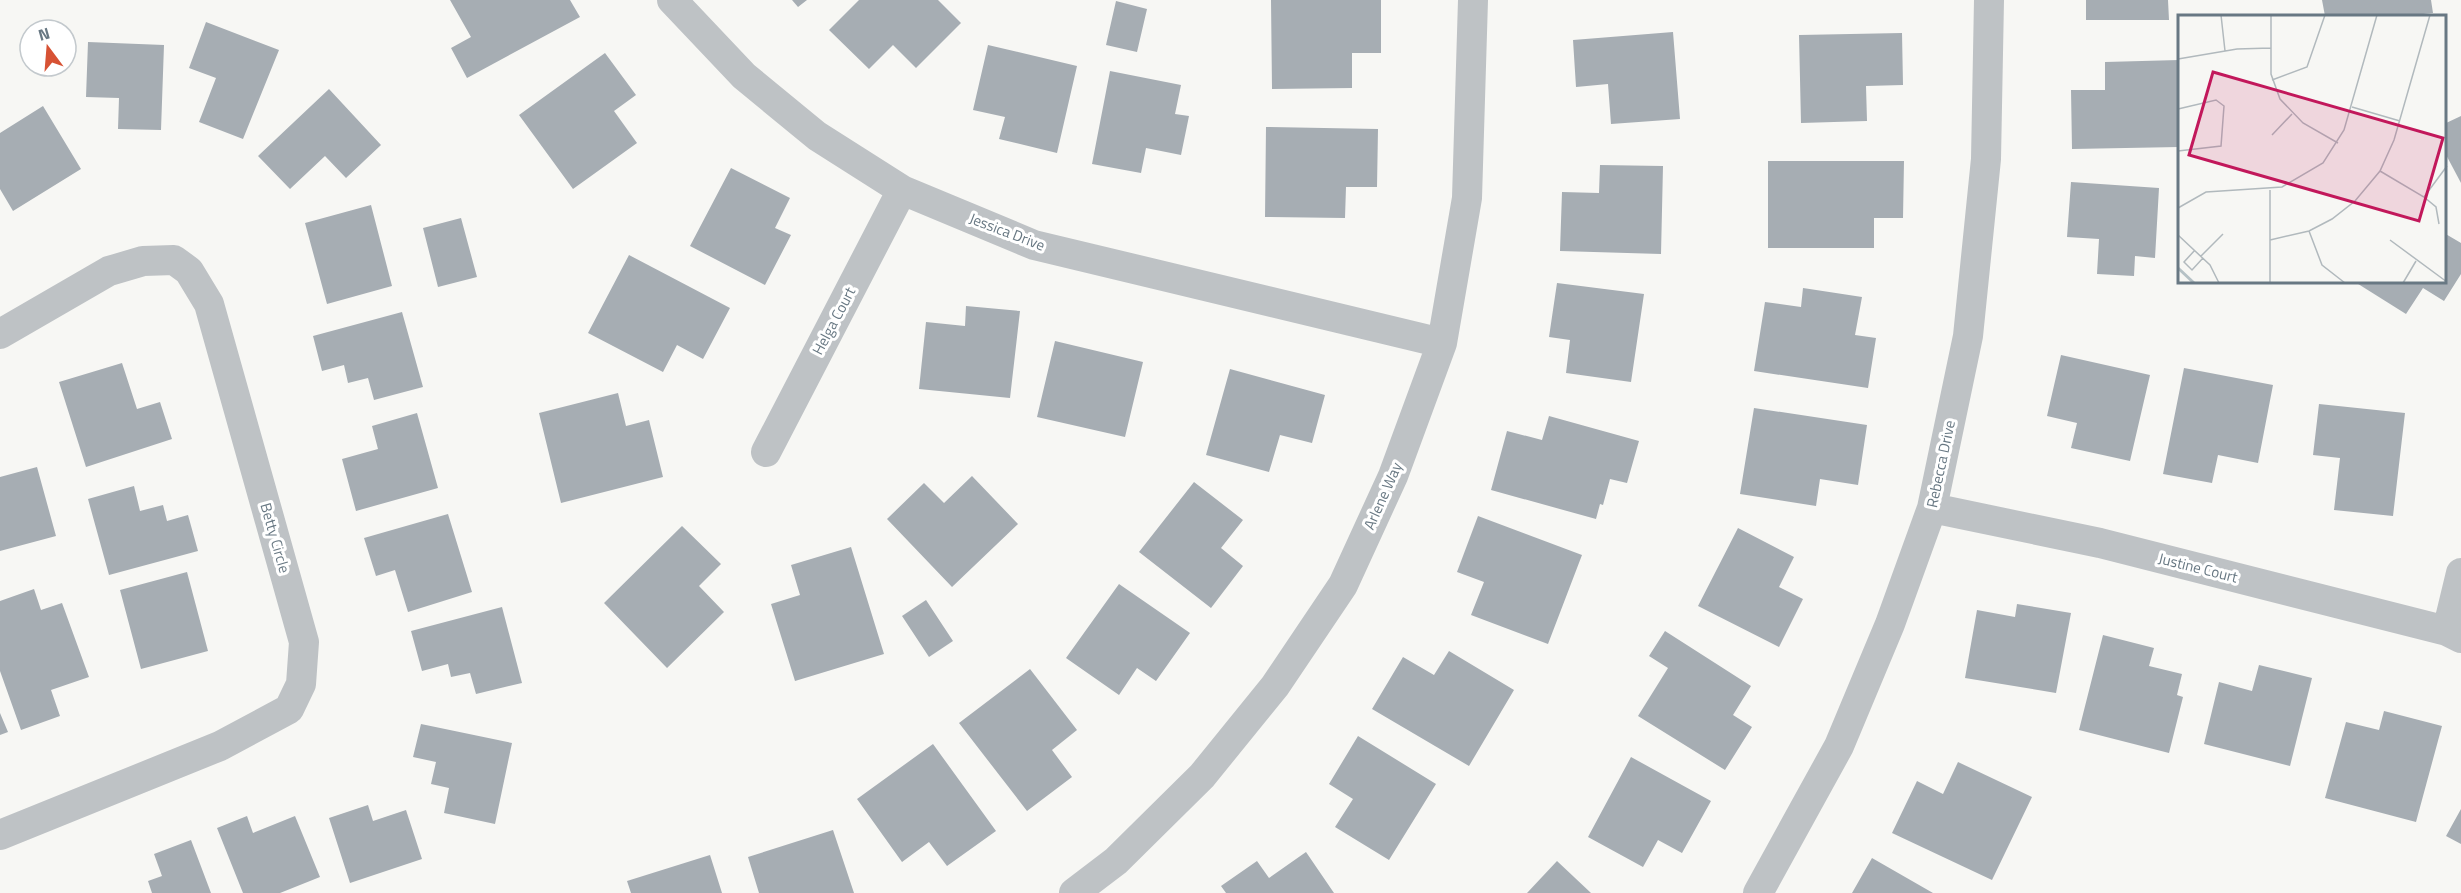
<svg xmlns="http://www.w3.org/2000/svg" width="2461" height="893" font-family="'Titillium Web',sans-serif">
  <style>
    .building { fill: #a6adb3 }
    .lines { fill: none; stroke-linecap: round; stroke-linejoin: round }
    .minor { stroke: #bec2c5; stroke-width: 30 }
    .labels { text-anchor: middle; stroke-width: 6; stroke-linejoin: round; paint-order: stroke }
    .street-label { font-size: 15px; fill: #687883; stroke: #fff }
    .inset-river { fill: none; stroke: #b5c1c5; stroke-width: 3 }
    .inset-road { fill: none; stroke: #b1b9bd; stroke-width: 1.5 }
    .view { fill: #c2185b; fill-opacity: 0.15; stroke: #c2185b; stroke-width: 3 }
    .inset-edge { fill: none; stroke: #687883; stroke-width: 3 }
  </style>
  <rect width="100%" height="100%" fill="#f7f7f4"/>
  <!-- building -->
  <path class="building" d="M450,0H570L580,17L467,78L451,48L471,37Z
    M792,0H807L798,7Z
    M859,0H938L961,23L916,68L893,45L869,69L829,30Z
    M1271,0H1381V53H1352V88L1272,89Z
    M2086,0H2168L2169,20H2086Z
    M2322,0H2431L2433,13L2404,16H2325Z
    M1116,1L1147,9L1137,52L1106,45Z
    M206,22L279,50L243,139L199,122L216,78L189,68Z
    M1673,32L1680,119L1611,124L1608,84L1576,87L1573,40Z
    M1902,33L1903,85L1866,86L1867,121L1801,123L1799,35Z
    M88,42L164,45L161,130L118,129L119,98L86,97Z
    M988,45L1077,66L1057,153L999,139L1005,117L973,110Z
    M605,53L636,95L614,111L637,143L573,189L519,115Z
    M2179,60V147L2072,149L2071,90H2105V62Z
    M1110,71L1181,85L1175,114L1189,116L1181,155L1146,148L1141,173L1092,164Z
    M329,89L381,145L346,178L325,156L290,189L258,156Z
    M43,106L81,169L13,211L0,189V133Z
    M2461,116V183L2444,151V124Z
    M1266,127L1378,129L1377,187H1346L1345,218L1265,217Z
    M1768,161H1904L1903,218H1874V248H1768Z
    M1600,165L1663,166L1661,254L1560,251L1562,192L1599,193Z
    M731,168L790,198L775,228L791,235L765,285L690,246Z
    M2071,182L2159,188L2155,258L2135,256L2134,276L2097,274L2099,239L2067,237Z
    M371,205L392,286L327,304L305,223Z
    M461,218L477,277L438,287L423,228Z
    M2444,233L2461,243V274L2444,301L2423,288L2406,314L2355,282H2444Z
    M629,255L730,308L703,359L677,345L663,372L588,333Z
    M1557,283L1644,294L1631,382L1566,373L1570,340L1549,337Z
    M1803,288L1862,297L1855,335L1876,338L1868,388L1754,371L1765,302L1801,307Z
    M966,306L1020,311L1010,398L919,389L926,322L965,326Z
    M402,312L423,387L374,400L368,378L348,383L344,365L322,371L313,336Z
    M1055,341L1143,362L1125,437L1037,417Z
    M2061,355L2150,375L2130,461L2071,448L2077,423L2047,416Z
    M122,363L137,409L160,402L172,439L86,467L59,382Z
    M2184,368L2273,385L2258,463L2218,455L2212,483L2163,474Z
    M1230,369L1325,395L1312,443L1280,435L1269,472L1206,455Z
    M618,393L626,426L649,420L663,477L561,503L539,413Z
    M2319,404L2405,413L2393,516L2334,510L2340,458L2313,455Z
    M1754,408L1867,425L1858,485L1820,479L1816,506L1740,494Z
    M417,413L438,488L356,511L342,459L378,449L372,426Z
    M1549,416L1639,441L1627,483L1610,479L1603,505L1600,504L1596,519L1491,490L1507,431L1542,440Z
    M37,467L56,536L0,551V477Z
    M972,476L1018,524L952,587L887,519L924,483L944,503Z
    M1194,482L1243,520L1221,548L1243,566L1211,608L1139,552Z
    M134,486L140,511L163,505L167,521L188,515L198,551L109,575L88,499Z
    M448,514L472,592L408,612L395,570L376,576L364,538Z
    M1478,516L1582,555L1548,644L1471,615L1484,582L1457,572Z
    M682,526L721,564L699,586L724,612L667,668L604,603Z
    M1738,528L1794,557L1779,587L1803,599L1779,647L1698,606Z
    M851,547L884,654L795,681L771,604L800,595L791,565Z
    M187,572L208,651L141,669L120,590Z
    M1119,584L1190,633L1156,681L1137,668L1119,695L1066,658Z
    M34,589L41,610L62,603L89,677L51,690L60,716L21,730L0,671V601Z
    M926,600L953,641L929,657L902,616Z
    M2017,604L2071,613L2056,693L1965,678L1977,610L2015,617Z
    M502,607L522,683L476,694L470,673L451,677L448,664L422,671L411,631Z
    M1665,631L1751,686L1733,715L1752,727L1725,770L1638,716L1668,668L1649,656Z
    M2103,635L2154,648L2149,666L2182,674L2177,695L2183,697L2169,753L2079,730Z
    M1449,651L1514,690L1469,766L1372,709L1403,657L1434,675Z
    M2259,665L2312,678L2290,766L2204,744L2219,682L2252,691Z
    M1030,669L1077,730L1052,750L1072,777L1027,811L959,723Z
    M2384,711L2442,726L2416,822L2325,798L2346,722L2379,730Z
    M0,713L8,732L0,735Z
    M421,724L512,743L495,824L444,813L449,788L431,784L436,762L413,757Z
    M1358,736L1436,784L1389,860L1335,827L1353,799L1329,784Z
    M933,744L996,831L947,866L929,842L902,862L857,799Z
    M1631,757L1711,801L1682,853L1658,840L1643,867L1588,837Z
    M1958,762L2032,797L1992,880L1892,833L1917,781L1943,794Z
    M368,805L373,821L406,810L422,859L350,883L329,818Z
    M2461,809V844L2446,836Z
    M247,816L253,833L295,816L320,877L280,893H243L217,828Z
    M833,830L854,893H759L748,857Z
    M191,840L211,893H152L148,881L162,876L154,854Z
    M1306,852L1334,893H1226L1221,886L1257,861L1269,878Z
    M710,855L722,893H631L627,881Z
    M1872,858L1933,893H1852Z
    M1557,861L1591,893H1527Z"/>
  <g class="lines">
    <!-- minor -->
    <path class="minor" d="M672,0L744,76L817,136L902,190L1034,245L1442,343
      M0,334L109,271L143,261L174,260L189,271L209,304L304,642L301,684L289,709L220,746L0,835
      M766,452L902,190
      M1932,508L2100,543L2447,631L2461,638
      M2447,631L2461,573
      M1074,893L1116,861L1202,776L1275,686L1343,585L1393,476L1442,343L1467,198L1473,0
      M1758,893L1839,746L1890,624L1932,508L1968,336L1986,159L1989,0"/>
  </g>
  <g class="labels">
    <!-- street labels -->
    <g class="street-label">
      <text transform="translate(1007 232) rotate(21)" y="5">Jessica Drive</text>
      <text transform="translate(834 321) rotate(-62)" y="5">Helga Court</text>
      <text transform="translate(1941 464) rotate(-78)" y="5">Rebecca Drive</text>
      <text transform="translate(1383 496) rotate(-66)" y="5">Arlene Way</text>
      <text transform="translate(275 538) rotate(74)" y="5">Betty Circle</text>
      <text transform="translate(2198 568) rotate(14)" y="5">Justine Court</text>
    </g>
  </g>
  <!-- overview -->
  <g transform="translate(2178 15)">
    <rect width="268" height="268" fill="#f7f7f4"/>
    <path class="inset-river" d="M0,253L16,268"/>
    <path class="inset-road" d="M43,0L47,36M93,0V59L102,84L125,108L160,128M0,44L59,34L93,33M94,65L129,52L147,0M174,92L222,106M0,94L38,85L46,91L43,131L0,136M94,120L114,99M202,156L246,182L258,192L261,209M92,175V268M246,182L269,151M0,193L28,177L104,172L145,148L166,115L199,0M131,216L144,250L167,268M0,220L32,250L41,268M92,225L131,216L154,204L177,186L202,156L216,125L252,0M212,225L269,267M17,235L6,247L14,255L25,243M23,241L45,219M225,268L238,246"/>
    <path class="view" d="M35,57L265,123L241,206L11,140Z"/>
    <rect width="268" height="268" class="inset-edge"/>
  </g>
  <!-- north arrow -->
  <g transform="translate(48 48) rotate(344)"><circle r="28" fill="#ffffff" stroke="#c3c9cd" stroke-width="1.5"/>
  <path d="M0-4.5L10 22L0 15L-10 22Z" fill="#d75234"/>
  <text y="-9" font-size="16" font-weight="bold" text-anchor="middle" fill="#687883">N</text>
  </g>
</svg>
